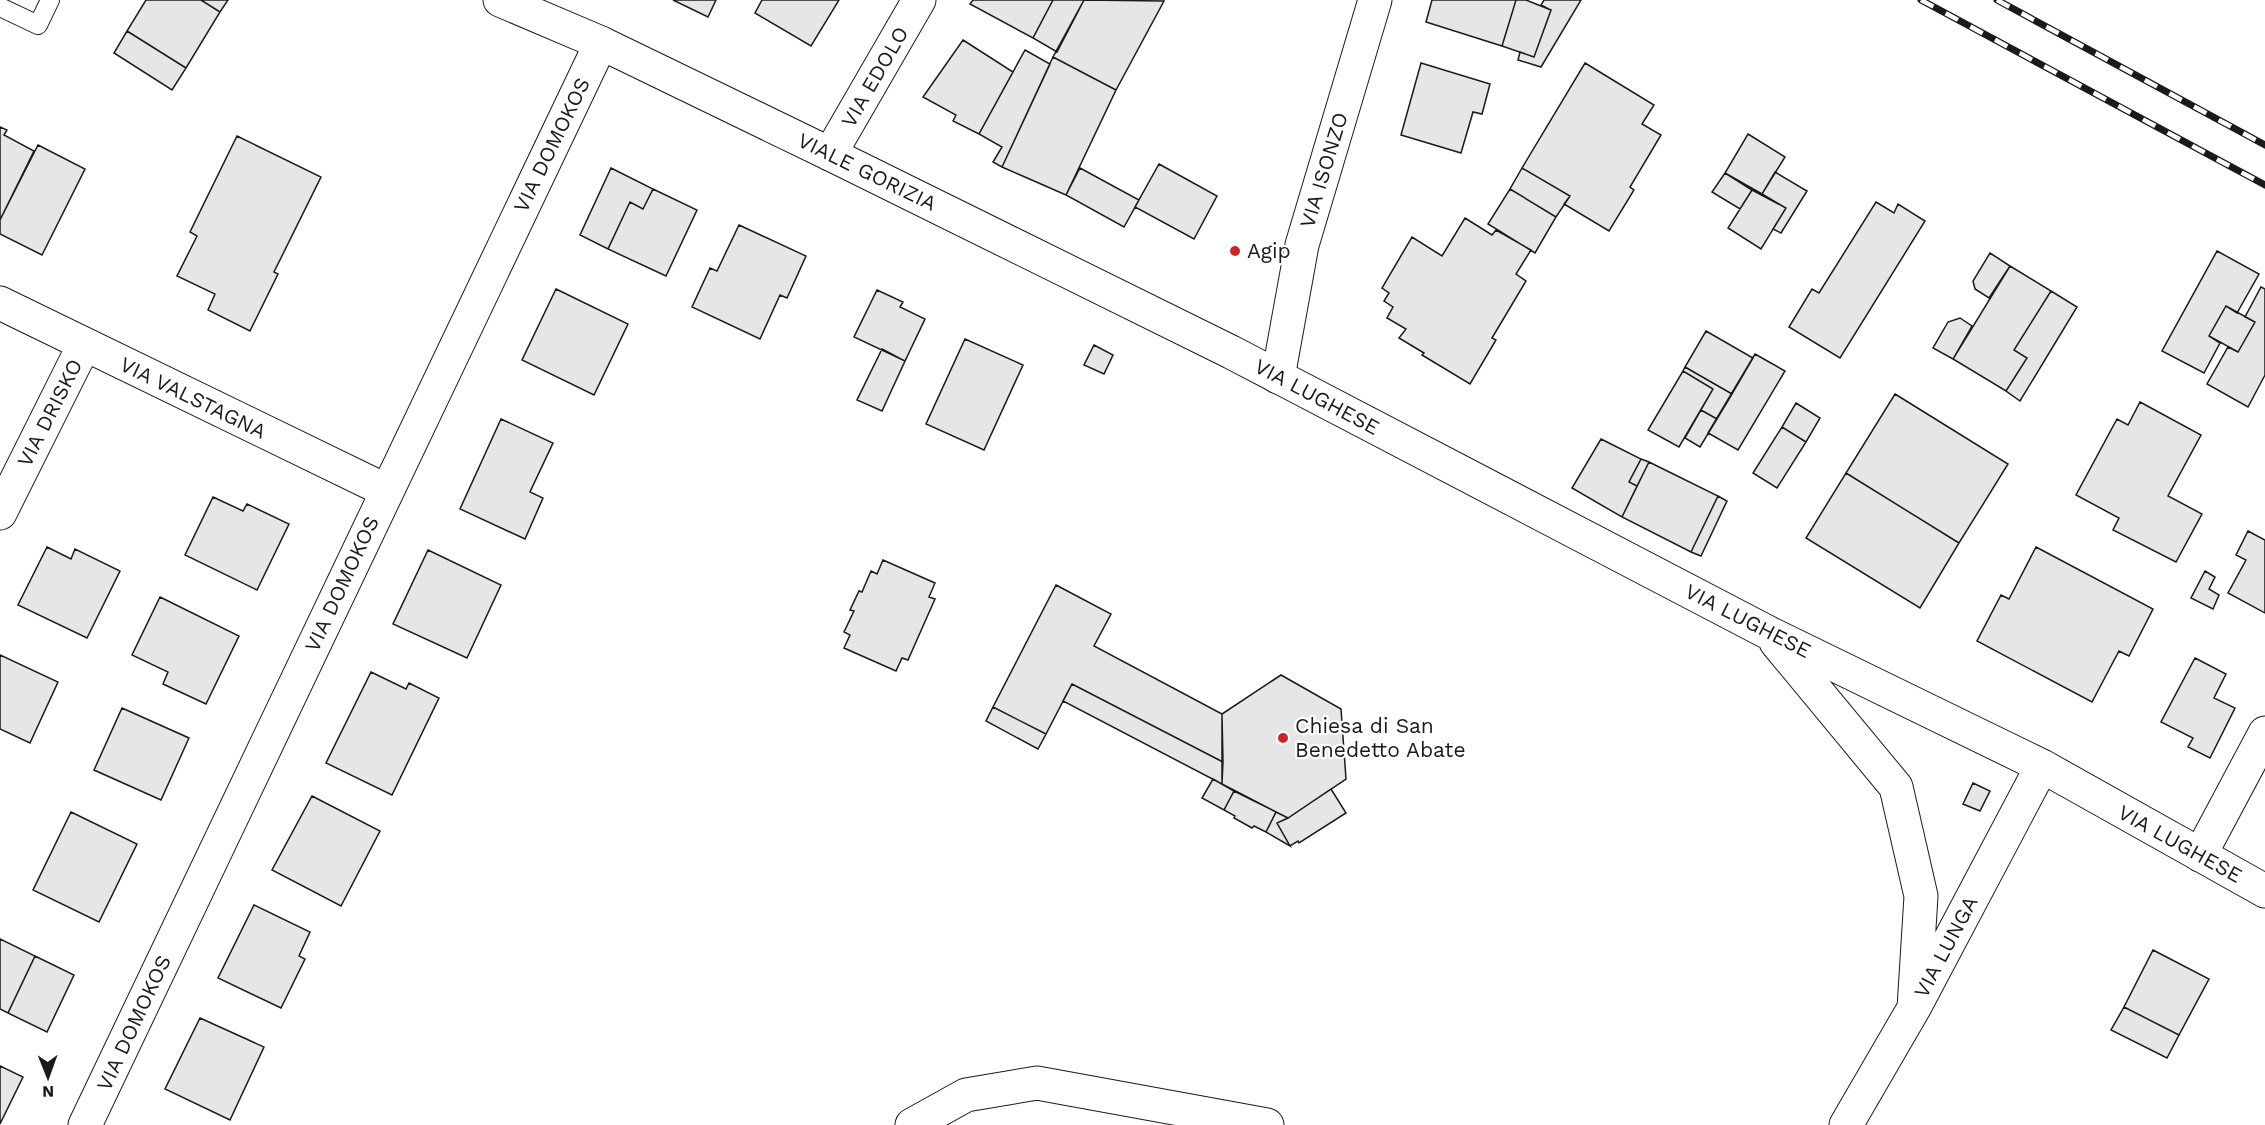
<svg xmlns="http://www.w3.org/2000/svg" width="2265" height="1125" font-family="'Work Sans',sans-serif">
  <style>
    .building { fill: #e6e6e6; stroke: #1a1a1a; stroke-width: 1.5 }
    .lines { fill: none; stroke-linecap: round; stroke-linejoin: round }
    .lane-casing { stroke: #1a1a1a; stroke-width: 20 }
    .street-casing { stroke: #1a1a1a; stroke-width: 35 }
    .secondary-casing { stroke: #1a1a1a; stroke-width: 35 }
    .highway-casing { stroke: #1a1a1a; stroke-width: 35 }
    .lane { stroke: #fff; stroke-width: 18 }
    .street { stroke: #fff; stroke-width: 33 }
    .secondary { stroke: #fff; stroke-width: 33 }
    .highway { stroke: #fff; stroke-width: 33 }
    .rail-casing { stroke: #1a1a1a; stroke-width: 7 }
    .rail { stroke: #fff; stroke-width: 4.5; stroke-dasharray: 14; stroke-linecap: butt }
    .poi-dot { fill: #c62828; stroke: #fff; stroke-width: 2 }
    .labels { text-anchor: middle; stroke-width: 4.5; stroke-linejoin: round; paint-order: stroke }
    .street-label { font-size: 21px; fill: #1a1a1a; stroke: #fff }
    .poi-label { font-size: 21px; fill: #1a1a1a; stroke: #fff; text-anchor: start }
  </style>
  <rect width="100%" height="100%" fill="#fff"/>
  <!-- building -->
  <path class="building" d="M146,0H201L220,12L186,68L127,31Z
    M201,0H228L220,12Z
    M673,0H716L708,17Z
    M762,0H839L811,46L755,13Z
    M973,0H1053L1033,38L970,4Z
    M1053,0H1084L1057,52L1033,38Z
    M1084,0L1164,1L1116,90L1053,57Z
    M1432,0H1516L1502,46L1426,22Z
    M1516,0H1526L1551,10L1534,57L1502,46Z
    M1544,0H1581L1541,67L1518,60L1520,52L1534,57L1551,10L1541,5Z
    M127,31L186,68L172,90L114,53Z
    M963,40L1013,72L979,134L953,121L956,115L923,97Z
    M1025,50L1050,64L1002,167L993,162L1002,147L979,134Z
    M1053,57L1116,90L1066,195L1002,167Z
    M1421,63L1490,84L1482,114L1473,112L1461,153L1401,135Z
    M1585,63L1654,105L1642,124L1661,135L1630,187L1634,190L1609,231L1564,204L1570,196L1522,168Z
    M0,127L7,130L4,135L34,151L0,220Z
    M1748,134L1785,157L1762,194L1725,173Z
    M237,136L321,177L274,272L278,274L250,331L208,310L215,294L177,276L197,236L190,232Z
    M38,145L85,169L42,255L0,234V220Z
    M1159,164L1217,196L1194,239L1135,207Z
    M611,168L653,189L643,209L630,202L608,249L580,235Z
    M1080,168L1139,200L1124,227L1066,195Z
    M1522,168L1570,196L1556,217L1510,189Z
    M1775,172L1807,191L1781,233L1773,229L1786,208L1762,194Z
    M1725,173L1752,190L1740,209L1712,192Z
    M653,189L697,210L666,276L608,249L630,202L643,209Z
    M1510,189L1556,217L1535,253L1488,224Z
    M1752,190L1786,208L1761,249L1728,228Z
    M1876,202L1894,213L1898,204L1925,221L1840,358L1789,327L1812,289L1819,293Z
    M1465,218L1492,235L1496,230L1531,250L1516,274L1526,281L1492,338L1496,340L1470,384L1422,355L1424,353L1399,338L1406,329L1387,318L1393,307L1384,301L1389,293L1382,288L1412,237L1442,256Z
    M739,225L806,256L787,298L780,295L760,339L692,307L710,268L717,271Z
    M2217,251L2259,274L2237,313L2226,306L2209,336L2220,343L2204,373L2162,351Z
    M1990,253L2010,266L1989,298L1975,289L1973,281Z
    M2010,266L2051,291L2014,350L2027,358L2006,391L1953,359Z
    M2261,287L2265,289V375L2248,407L2207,384L2228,347L2238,352L2255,322L2245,317Z
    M556,289L628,324L594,395L522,360Z
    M877,290L903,302L900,307L925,319L905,361L854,337Z
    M2051,291L2077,307L2020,401L2006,391L2027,358L2014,350Z
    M2226,306L2255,322L2238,352L2209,336Z
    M1960,318L1972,326L1953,359L1933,348L1948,322Z
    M1706,331L1753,358L1732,394L1685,367Z
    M965,339L1023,365L984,450L926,424Z
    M1094,345L1113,355L1104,374L1084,365Z
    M882,349L905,361L882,411L857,400Z
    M1755,354L1785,371L1738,450L1708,433Z
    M1685,367L1732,394L1717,419L1701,410L1713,389L1683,371Z
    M1683,371L1713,389L1679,447L1648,430Z
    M1895,394L2008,464L1959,543L1846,473Z
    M2140,402L2201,435L2168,496L2202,514L2176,562L2113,530L2119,518L2076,495L2117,419L2128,425Z
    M1796,403L1820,418L1806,442L1782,427Z
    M1701,410L1717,419L1700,447L1685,438Z
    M501,419L553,443L530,492L543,498L525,539L460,509Z
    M1782,427L1806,442L1777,488L1753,473Z
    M1601,439L1641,459L1629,482L1637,486L1622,517L1572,488Z
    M1641,459L1649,462L1637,486L1629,482Z
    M1649,462L1718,496L1691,552L1622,517Z
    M1846,473L1959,543L1920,608L1806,538Z
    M1718,496L1727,501L1701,556L1691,552Z
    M213,497L243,511L247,504L289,524L257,590L185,555Z
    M2248,531L2265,540V613L2228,593L2246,560L2236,555Z
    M47,547L71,559L75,549L120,571L87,638L18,605Z
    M2036,547L2153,609L2129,656L2119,651L2092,702L1977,641L2001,595L2009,599Z
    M428,550L501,585L467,658L393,624Z
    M883,560L935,583L929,597L935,599L908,660L902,658L896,671L844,648L850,635L844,632L854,611L850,610L859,591L862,592L871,571L877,574Z
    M2205,571L2215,577L2209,589L2219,595L2213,609L2191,598Z
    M1056,585L1111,614L1094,646L1222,714L1223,762L1072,684L1046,734L993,707Z
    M160,597L239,636L206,704L163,684L168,672L132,655Z
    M0,655L58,682L30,743L0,729Z
    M2195,658L2226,674L2214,698L2235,708L2210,758L2188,747L2193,738L2161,722Z
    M371,672L406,689L409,683L439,698L392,795L326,763Z
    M1281,675L1341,709L1346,779L1288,818L1222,784V714Z
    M1072,684L1223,762L1222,784L1063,701Z
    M993,707L1046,734L1038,749L986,721Z
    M122,708L189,738L161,800L94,770Z
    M1213,779L1234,791L1224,810L1202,798Z
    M1973,783L1990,791L1980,811L1963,804Z
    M1331,789L1346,813L1299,843L1298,841L1290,846L1277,823L1288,818Z
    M1234,791L1276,812L1266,832L1254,826L1252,828L1234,818L1235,816L1224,810Z
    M312,796L380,831L341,906L272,870Z
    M71,812L137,844L99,922L33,890Z
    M1276,812L1288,818L1277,823L1290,846L1266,832Z
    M254,905L310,932L299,956L305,959L281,1008L218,978Z
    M0,939L35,956L8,1013L0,1009Z
    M2153,950L2209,979L2179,1035L2124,1007Z
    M35,956L74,975L47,1032L8,1013Z
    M2124,1007L2179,1035L2167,1058L2111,1030Z
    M200,1018L264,1047L230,1120L165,1089Z
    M0,1066L23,1077L0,1124Z"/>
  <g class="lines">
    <!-- lane casing -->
    <g class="lane-casing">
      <path id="lane" d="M0,7L38,25L50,0"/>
    </g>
    <!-- street casing -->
    <g class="street-casing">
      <path id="street" d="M830,154L919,0
        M0,303L387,491
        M1278,377L1302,245L1375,0
        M0,513L84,345
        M2200,855L2265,733
        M85,1125L601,43"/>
    </g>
    <!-- secondary casing -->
    <g class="secondary-casing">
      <path id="secondary" d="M500,0L601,43L830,154L1231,352L1769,633L2042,766L2265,891
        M1776,642L1896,787L1921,896L1914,1008
        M1846,1125L1914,1008L2042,766"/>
    </g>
    <!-- highway casing -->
    <g class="highway-casing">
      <path id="highway" d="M912,1125L966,1095L1037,1083L1267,1125"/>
    </g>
    <!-- lane -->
    <use href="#lane" class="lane"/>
    <!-- street -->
    <use href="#street" class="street"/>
    <!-- secondary -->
    <use href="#secondary" class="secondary"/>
    <!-- highway -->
    <use href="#highway" class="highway"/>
    <!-- rail casing -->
    <g class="rail-casing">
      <path id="rail" d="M1921,0L2265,185
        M1997,0L2265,145"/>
    </g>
    <!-- rail -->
    <use href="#rail" class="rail"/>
  </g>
  <!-- markers -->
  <g class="poi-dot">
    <circle cx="1235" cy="251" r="6"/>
    <circle cx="1283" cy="738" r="6"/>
  </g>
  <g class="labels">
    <!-- street labels -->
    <g class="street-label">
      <text transform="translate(875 77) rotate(-60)" y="7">VIA EDOLO</text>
      <text transform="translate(552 145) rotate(-64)" y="7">VIA DOMOKOS</text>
      <text transform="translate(1324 170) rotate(-73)" y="7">VIA ISONZO</text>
      <text transform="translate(867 172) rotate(26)" y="7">VIALE GORIZIA</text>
      <text transform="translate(1317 397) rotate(28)" y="7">VIA LUGHESE</text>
      <text transform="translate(193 398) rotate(26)" y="7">VIA VALSTAGNA</text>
      <text transform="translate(50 413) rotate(-63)" y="7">VIA DRISKO</text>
      <text transform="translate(342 584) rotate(-65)" y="7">VIA DOMOKOS</text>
      <text transform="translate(1748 621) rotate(27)" y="7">VIA LUGHESE</text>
      <text transform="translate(2180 844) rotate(29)" y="7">VIA LUGHESE</text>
      <text transform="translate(1946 947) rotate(-62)" y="7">VIA LUNGA</text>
      <text transform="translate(134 1023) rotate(-65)" y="7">VIA DOMOKOS</text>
    </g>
    <!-- poi labels -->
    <g class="poi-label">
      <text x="1247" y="258">Agip</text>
      <text x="1295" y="733">Chiesa di San<tspan x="1295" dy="24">Benedetto Abate</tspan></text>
    </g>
  </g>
  <!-- north arrow -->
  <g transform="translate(48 1077) rotate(179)" stroke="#ffffff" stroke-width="4.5" paint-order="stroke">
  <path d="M0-4.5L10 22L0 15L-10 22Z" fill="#1a1a1a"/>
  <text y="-9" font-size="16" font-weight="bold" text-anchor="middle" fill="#1a1a1a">N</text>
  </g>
</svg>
